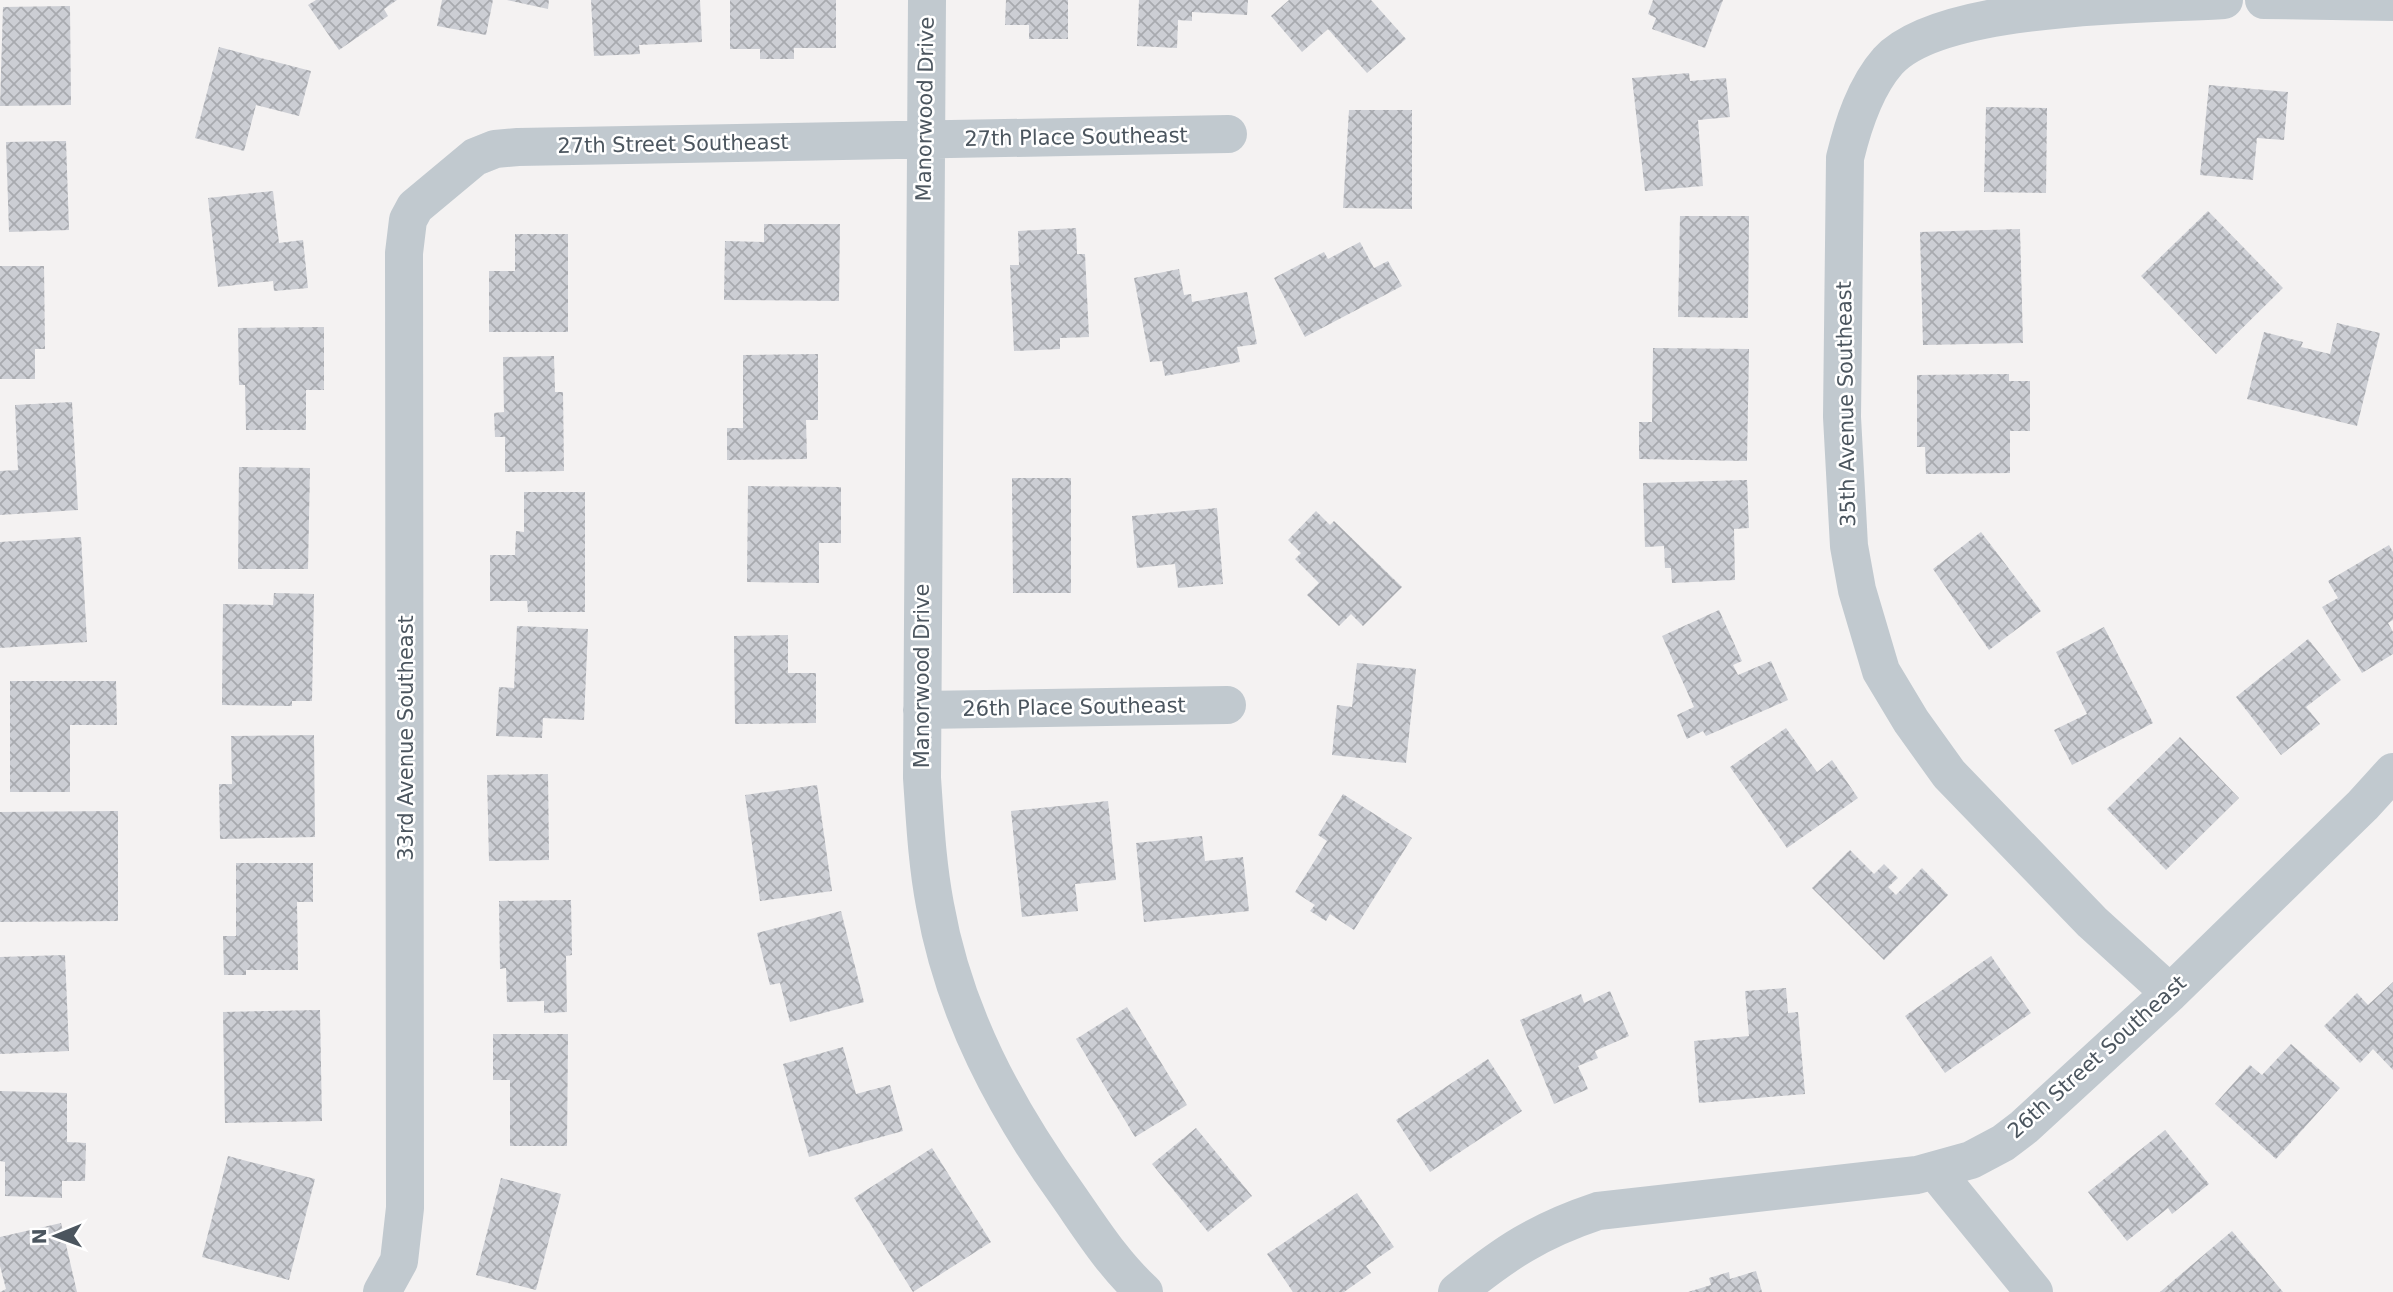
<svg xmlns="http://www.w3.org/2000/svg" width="2393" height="1292" font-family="'DejaVu Sans',sans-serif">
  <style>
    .building { fill: url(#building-cross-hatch) }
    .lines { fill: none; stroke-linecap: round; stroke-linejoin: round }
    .street { stroke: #c1c9cf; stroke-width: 38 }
    .labels { text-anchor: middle; stroke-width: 5; stroke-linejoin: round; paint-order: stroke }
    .street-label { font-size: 21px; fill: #4b555e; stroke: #fff }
  </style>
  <defs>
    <pattern id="building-cross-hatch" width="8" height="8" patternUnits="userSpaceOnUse" patternTransform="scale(1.75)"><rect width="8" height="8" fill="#ccced4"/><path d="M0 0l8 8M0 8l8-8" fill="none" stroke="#a8aaaf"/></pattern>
  </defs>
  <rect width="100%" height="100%" fill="#f4f2f2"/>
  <!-- building -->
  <path class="building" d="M316,0H397L384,9L388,16L339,50L308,5Z
    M442,0H493L486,35L437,26Z
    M507,0H549L548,9Z
    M591,0H700L702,42L639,45L640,54L594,56Z
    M730,0H836V48H794V59H760V49H730Z
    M1006,0H1068V39H1029V25H1005Z
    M1139,0H1248L1247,15L1192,12V21L1178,20L1177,48L1137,46Z
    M1289,0H1371L1406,39L1367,73L1328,29L1302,52L1271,16Z
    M1653,0H1723L1705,48L1652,29L1656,18L1648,14Z
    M70,6L71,105L0,106L3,7Z
    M219,47L311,71L299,116L256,105L244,151L195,138Z
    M1689,73L1690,81L1726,78L1730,117L1698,120L1703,186L1645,191L1632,78Z
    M2209,85L2288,92L2284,140L2257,138L2253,180L2200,175Z
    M1986,107L2047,108L2046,193L1984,192Z
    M1349,110H1412V209L1343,208Z
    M66,141L69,230L9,232L6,142Z
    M273,191L279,243L303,240L308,288L274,291L273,281L218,287L208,198Z
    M2208,211L2283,288L2216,354L2141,276Z
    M1680,216H1749L1748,318L1678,317Z
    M764,224H840L839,301L724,300L725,241L764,242Z
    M1076,228L1077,254H1085L1089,337L1060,338V349L1014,351L1010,265H1019L1018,231Z
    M2020,229L2023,343L1923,345L1920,232Z
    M515,234H568V332H489V271H515Z
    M1360,242L1374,268L1388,261L1402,286L1305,337L1274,278L1324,252L1328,259Z
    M0,266H44L45,349H35V379H0Z
    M1179,269L1184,295L1191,294L1192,302L1247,292L1257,344L1237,347L1240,362L1165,376L1162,361L1150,362L1134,278Z
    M2337,323L2380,333L2357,426L2247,399L2264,332L2303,342L2301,347L2330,354Z
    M324,327V390H306V430H246L245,385H239L238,328Z
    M1653,348L1749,349L1747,461L1639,459V422H1652Z
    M818,354V420H806L807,459L727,460V428H743V355Z
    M554,356L555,392H563L564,471L505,472V437H495L494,413L504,412L503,357Z
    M2009,374V381H2030V431H2010V473L1926,474L1925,447H1917V375Z
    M72,402L78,510L0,515V471L18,470L15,405Z
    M239,467L310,468L308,569H238Z
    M1012,478H1071V593H1013Z
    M1747,480L1749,528L1734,529L1735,580L1672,583L1671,568H1665L1664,546L1645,547L1643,483Z
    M748,486L841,487V543H819V583L747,582Z
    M524,492H585V612H528L527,601H490V555H515L516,531L524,532Z
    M1217,508L1223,584L1178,588L1175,564L1137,568L1132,516Z
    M1316,511L1330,525L1334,521L1402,587L1363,626L1351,614L1339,626L1307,595L1319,583L1295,559L1301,553L1288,540Z
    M1981,532L2041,611L1989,650L1933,569Z
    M81,537L87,642L0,648V542Z
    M2389,545L2393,552V620L2388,623L2393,632V654L2362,673L2322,607L2338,598L2328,581Z
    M274,593L314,594L312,701H292V706L222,705L223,604L273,605Z
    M1719,610L1742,661L1733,665L1738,675L1771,661L1788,700L1706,736L1703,731L1687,739L1677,715L1694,707L1662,636Z
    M517,626L588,629L584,720L543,718L542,738L496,736L499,687L514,688Z
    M2104,627L2153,723L2072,765L2054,730L2087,714L2056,652Z
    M788,635V673H816V723L735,724L734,636Z
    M2308,639L2341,680L2306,707L2320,724L2281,755L2236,697Z
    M1357,663L1416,669L1406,763L1332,755L1337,705L1352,707Z
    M10,681H116L117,725H70V792H10Z
    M1786,728L1817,772L1832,760L1858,798L1787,848L1730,767Z
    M314,735L315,837L220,839L219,784H232L231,736Z
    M2180,737L2239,798L2166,870L2107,809Z
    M548,774L549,860L489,861L487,775Z
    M817,785L832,891L760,901L745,795Z
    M1343,794L1412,838L1354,930L1330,914L1326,921L1310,911L1315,905L1295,892L1327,841L1318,835Z
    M1108,801L1116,880L1075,884L1078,911L1022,917L1011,811Z
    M118,811V921L0,922V812Z
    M1202,836L1205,861L1243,857L1249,911L1144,922L1136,843Z
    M1850,850L1874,874L1884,864L1898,878L1888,887L1896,895L1922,868L1948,895L1884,960L1812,888Z
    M236,863H313V902H297L298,970H246V975H224L223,936H236Z
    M571,900L572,955L566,956L567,1012L544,1013V1001L507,1002L506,968L500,969L499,901Z
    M841,911L864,1002L790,1022L780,983L770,985L757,933Z
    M65,955L69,1051L0,1054V957Z
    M1991,956L2031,1013L1945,1073L1905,1016Z
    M2393,982V1070L2373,1049L2360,1063L2324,1026L2357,993L2368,1005Z
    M1786,988L1788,1013L1798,1012L1805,1094L1699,1103L1694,1041L1749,1036L1745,991Z
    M1610,991L1629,1036L1595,1051L1598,1058L1578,1066L1588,1089L1554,1104L1520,1020L1581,994L1584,1003Z
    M1127,1007L1187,1105L1135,1137L1076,1039Z
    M320,1010L322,1121L225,1123L223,1012Z
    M493,1034H568L567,1146H510V1080H493Z
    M2291,1044L2340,1088L2276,1159L2215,1104L2250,1065L2262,1075Z
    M843,1047L856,1094L890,1085L903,1131L809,1157L783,1064Z
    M1488,1059L1522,1111L1430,1172L1396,1120Z
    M0,1091L67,1093V1142L86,1143L85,1181H62V1198L5,1196V1162L0,1161Z
    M1196,1128L1252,1196L1208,1232L1152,1164Z
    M2165,1130L2209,1184L2172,1214L2168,1208L2127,1241L2088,1192Z
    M932,1148L991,1242L913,1292L854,1198Z
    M228,1156L315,1179L289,1280L202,1257Z
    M501,1178L561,1194L536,1290L476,1275Z
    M1357,1193L1394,1247L1366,1266L1371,1273L1344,1292H1293L1267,1254Z
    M61,1223L77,1292H0L6,1289L0,1266V1237Z
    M2232,1231L2283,1292H2160Z
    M1756,1271L1762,1292H1688L1711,1285L1709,1278L1729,1272L1730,1279Z"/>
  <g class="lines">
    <!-- street -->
    <path class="street" d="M927,0L922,778C925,821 927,863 935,905C954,1013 1005,1108 1069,1197C1092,1230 1114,1265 1144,1292
      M2264,0L2393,2
      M922,710L1227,705
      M2170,993L2092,922L1949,774L1911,721L1881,671L1857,590L1849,546L1842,417L1845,158C1853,125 1865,87 1888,61C1941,3 2144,5 2224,0
      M1936,1172L2034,1292
      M382,1292L399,1261L405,1208L404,253L408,220L415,207L475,157L495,149L518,147L1228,134
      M1457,1292C1505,1253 1538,1231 1598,1211L1917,1175L1971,1160L2003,1143L2024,1127L2170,993L2363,805L2393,772"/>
  </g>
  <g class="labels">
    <!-- street labels -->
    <g class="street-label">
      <text transform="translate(925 109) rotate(-89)" y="7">Manorwood Drive</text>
      <text transform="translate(1076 137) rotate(-1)" y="7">27th Place Southeast</text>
      <text transform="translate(673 144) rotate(-1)" y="7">27th Street Southeast</text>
      <text transform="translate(1846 404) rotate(-91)" y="7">35th Avenue Southeast</text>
      <text transform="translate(922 676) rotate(-90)" y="7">Manorwood Drive</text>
      <text transform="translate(1074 707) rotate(-1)" y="7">26th Place Southeast</text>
      <text transform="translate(406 738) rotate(-90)" y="7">33rd Avenue Southeast</text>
      <text transform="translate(2097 1057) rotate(-42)" y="7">26th Street Southeast</text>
    </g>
  </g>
  <!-- north arrow -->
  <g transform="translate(56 1236) rotate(269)" stroke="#ffffff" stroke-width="5" paint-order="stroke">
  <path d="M0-5L12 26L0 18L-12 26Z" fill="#4b555e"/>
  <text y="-10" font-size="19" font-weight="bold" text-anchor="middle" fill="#4b555e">N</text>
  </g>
</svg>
